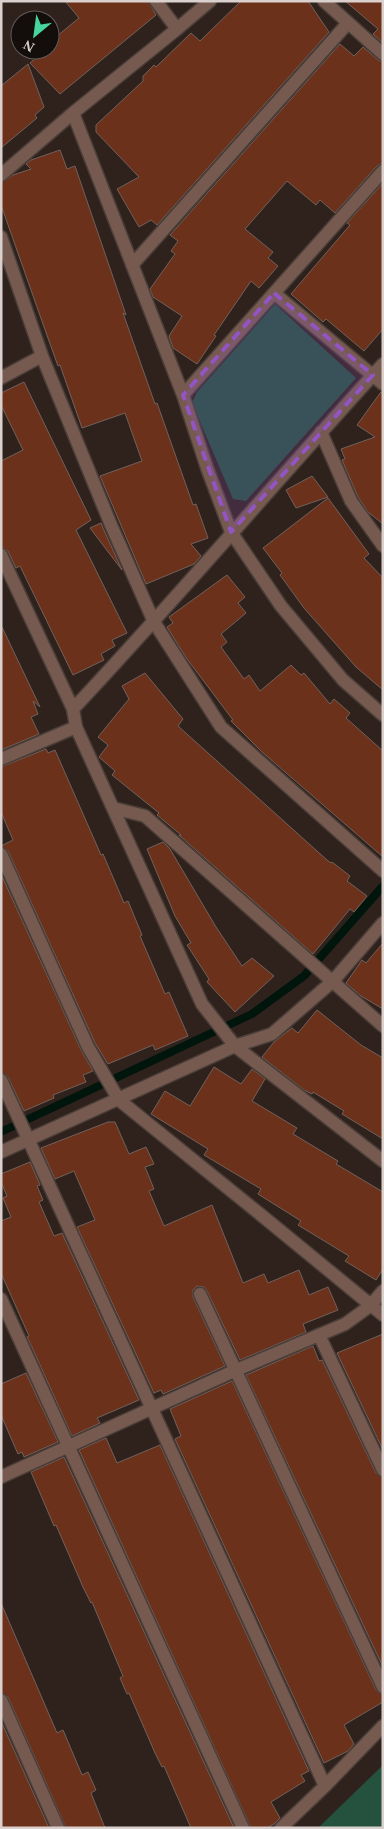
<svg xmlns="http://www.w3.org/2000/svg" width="384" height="1829" font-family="Georgia,serif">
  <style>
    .green { fill: #24523f }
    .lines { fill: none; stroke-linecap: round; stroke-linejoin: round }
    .stream { stroke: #00150c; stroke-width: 8 }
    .building { fill: #6c311a; stroke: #71615c }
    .minor-casing { stroke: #4a3e39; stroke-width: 15 }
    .minor { stroke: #765a50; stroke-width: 12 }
    .marked { fill: #9355c3; fill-opacity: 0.2; stroke: #9355c3; stroke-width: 4; stroke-dasharray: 10 6; stroke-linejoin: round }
  </style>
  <rect width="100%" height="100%" fill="#2f221d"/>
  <!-- green -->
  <path class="green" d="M275,304L356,378L246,501L233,499L192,403L197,392Z
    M383,1765V1828H318Z"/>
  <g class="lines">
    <!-- stream -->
    <path class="stream" d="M1,1132L252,1014L304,976L383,886"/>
  </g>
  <!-- building -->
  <path class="building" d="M65,1H148L156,15L60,94L30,63L46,50H50V46L53,44L51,41L79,18Z
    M241,1H308L329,32L157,225L151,220L139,227L117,189L139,177L96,132V125L143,81V76L154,65L156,67L191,33L200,41Z
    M345,1H383V43L373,34L378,29Z
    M340,44L354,56L363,47L378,60L383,62V163L377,166L335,213L320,200L316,205L287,181L245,229L273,252L268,258L278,266L259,288L251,281L214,335L216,336L197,364L173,348L169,336L182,316L153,297L150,289L175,254L171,251L178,241L170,235Z
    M28,64L44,107L35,115L37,118L1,148V86Z
    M60,150L67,169L75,166L126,315L123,313L155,404L157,403L193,505L196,504L208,538L191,544L201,556L194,564L146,584L100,476L142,461L125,413L82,428L60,365L58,366L43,324L1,205V183L13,175L31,169L26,164L31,160Z
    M383,183V329L364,351L326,319L323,322L291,294L350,225L347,223Z
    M24,382L91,520L76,530L127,633L112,640L115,646L101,654L104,660L73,675L20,566L16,568L8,551L1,547V461L23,450L1,405V393Z
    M381,392H383V524L368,512L358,497L342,460L345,459L341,449L375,437L357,425Z
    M312,476L328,497L296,508L286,490Z
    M328,498L369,554L364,558L383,578V690L356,667L304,608L280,575L282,573L263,548Z
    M101,523L103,528L122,570L90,528Z
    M227,575L245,597L238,603L246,613L221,634L227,642L221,647L244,679L249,675L260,691L291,665L301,675L304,673L330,704L334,699L350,713L346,718L383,751V857L262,752L231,721L233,720L187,659L167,627L173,623L169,617Z
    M1,625L40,707L33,701L38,714L31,717L39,734L1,750Z
    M145,673L183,719L178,726L327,860L331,863L332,862L350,876L347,881L367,896L354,912L350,909L313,954L179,835H181L157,815L159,813L112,775L115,771L99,757L108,745L98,737L129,699L122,686Z
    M46,749L48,753L55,750L101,855L103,854L124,903L128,901L142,935L140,936L165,994L169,992L188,1036L155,1050L153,1045L108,1064L95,1043L8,851L1,846L13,840L1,812V767Z
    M163,842L170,849L216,927L242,966L252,958L274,976L235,1012L207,982L209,979L187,945L191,943L175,916L147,849Z
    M1,874L81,1050L93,1071L83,1075L86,1082L53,1095L54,1098L24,1111L8,1077L1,1072Z
    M383,943V1009L361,996L346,983L362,960L366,963Z
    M317,1010L361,1045L383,1058V1139L342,1114L344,1111L313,1092L312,1094L304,1090L262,1057L274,1042L292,1028L298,1033Z
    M214,1067L241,1084L252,1069L265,1079L252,1101L297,1128L293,1134L338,1161L336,1164L383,1192V1269L376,1280L345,1261L349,1256L298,1225L301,1221L258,1194L261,1189L204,1155L208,1149L151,1114L165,1091L190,1106Z
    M108,1122H115L129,1154L146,1147L154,1164L145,1167L154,1189L149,1191L164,1226L212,1205L243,1283L264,1274L268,1283L299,1270L309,1295L328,1287L338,1310L303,1324L306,1332L240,1360L207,1291L204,1287L197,1286L193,1290V1297L225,1366L163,1394L161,1390L154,1393L77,1227L95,1220L74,1171L55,1179L41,1148Z
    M30,1162L40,1185L37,1186L43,1200L39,1202L54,1236L62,1233L139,1400L97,1418L100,1423L72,1436L31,1345L27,1337L29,1336L1,1273V1221L11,1217L3,1198L7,1196L1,1182V1174Z
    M383,1334V1450L337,1353Z
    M313,1346L319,1361L322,1360L376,1473L383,1478V1667L246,1375Z
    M26,1373L58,1442L24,1457L22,1452L18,1454L1,1415V1384Z
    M232,1381L376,1690L383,1695V1702L344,1725L354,1744L348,1751L324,1763L175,1439L181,1436L170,1409Z
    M106,1438L117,1463L160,1445L309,1771L301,1775L305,1781L271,1802L280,1818L274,1824L267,1828H251L79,1450Z
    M64,1457L234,1828H191L164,1766L162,1767L155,1753L129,1693L127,1694L120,1678L123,1676L92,1602L91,1603L83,1587L56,1525L54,1526L31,1472Z
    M1,1603L57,1733L63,1730L82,1775L88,1772L96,1790L91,1793L105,1828H66L8,1697L1,1692Z
    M1,1721L49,1828H1Z"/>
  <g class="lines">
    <!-- minor casing -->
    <g class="minor-casing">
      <path id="minor" d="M156,1L177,29L210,1
        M324,1L383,54
        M73,113L183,395L207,468L231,532L281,606L343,680L383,715
        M1,175L73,113L177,29
        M1,237L42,356L1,378
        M132,265L348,23
        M274,293L383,384
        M42,356L111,525L154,622L221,727L383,871
        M183,395L383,171
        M321,432L351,501L383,546
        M1,555L73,709
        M76,727L202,1004L235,1046L383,1161
        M1,759L76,727L73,709C179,596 279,478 383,364
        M113,808L145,816L383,1026
        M1,854L88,1047L119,1100L266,1219L383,1315
        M1,1080L325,1786
        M1,1152L235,1046L272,1034L333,981L383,923
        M200,1294L383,1687
        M1,1299L243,1828
        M319,1335L383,1470
        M1,1477L234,1371L345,1324L370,1306L383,1291
        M1,1700L58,1828
        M281,1828L325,1786L383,1726"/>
    </g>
    <!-- minor -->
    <use href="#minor" class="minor"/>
  </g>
  <!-- marked area -->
  <path class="marked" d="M274,293L373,375L231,532L183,395Z"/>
  <!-- border -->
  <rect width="384" height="1829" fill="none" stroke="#dad1ce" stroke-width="5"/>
  <!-- north arrow -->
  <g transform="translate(35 35) rotate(209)"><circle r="24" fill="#130d0b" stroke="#635b59"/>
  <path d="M0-4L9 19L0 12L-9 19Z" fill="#47d49d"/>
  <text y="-8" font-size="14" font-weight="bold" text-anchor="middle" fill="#dad1ce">N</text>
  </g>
</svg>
